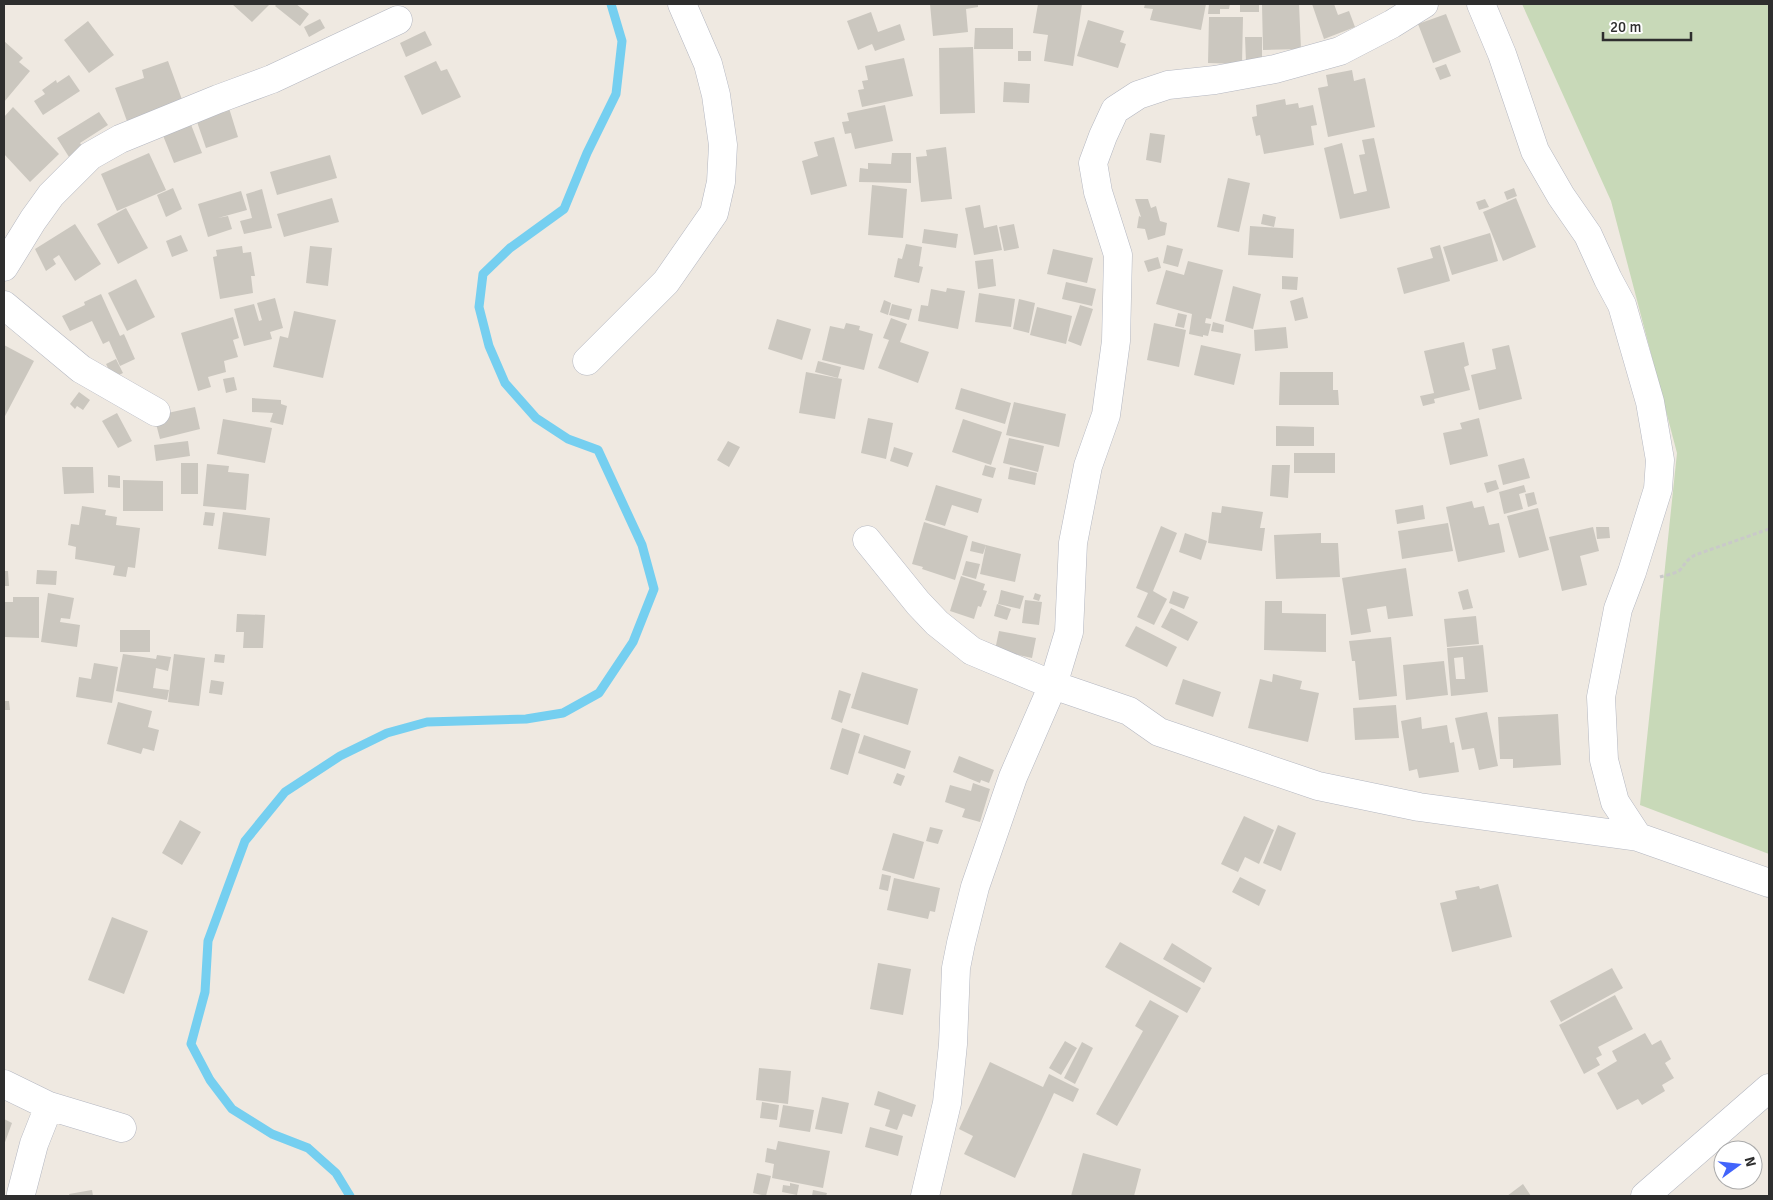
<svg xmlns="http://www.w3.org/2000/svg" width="1773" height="1200" font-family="Signika,sans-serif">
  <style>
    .cemetery { fill: #c8d9b8 }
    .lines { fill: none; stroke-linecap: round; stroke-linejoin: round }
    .stream { stroke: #75cff0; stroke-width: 9 }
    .building { fill: #cbc7bf; fill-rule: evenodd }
    .minor-casing { stroke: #b4b7c1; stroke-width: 29 }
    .path { stroke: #c9c9c9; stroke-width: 3; stroke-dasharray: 4 2.5; stroke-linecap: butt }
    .minor { stroke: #fff; stroke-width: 28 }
  </style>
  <rect width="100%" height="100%" fill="#efe9e1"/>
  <!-- cemetery -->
  <path class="cemetery" d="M1522,4H1769V854L1640,805L1677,453L1611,201Z"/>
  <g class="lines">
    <!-- stream -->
    <path class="stream" d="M350,1196L336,1173L308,1148L272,1134L232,1109L210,1080L191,1044L205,992L208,941L245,841L285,792L340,756L387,733L427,722L526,719L563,713L599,693L633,642L654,589L642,545L598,450L568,439L536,418L505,383L489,346L479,307L483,274L510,248L564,209L587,153L616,94L622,41L611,4"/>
  </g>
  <!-- building -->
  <path class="building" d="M232,4H270L252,22Z
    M277,4H296L309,14L300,26L275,6Z
    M930,4H978V7L966,9L968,32L933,36Z
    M1038,4H1082L1073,66L1044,61L1048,35L1033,33Z
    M1145,4H1206L1201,30L1150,20L1153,9L1144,8Z
    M1209,4H1230L1229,9H1220V14H1208Z
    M1240,4H1259V12H1240Z
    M1262,4H1299L1301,49L1263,50Z
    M1312,4H1334L1338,15L1349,11L1355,27L1324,39Z
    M871,12L878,32L900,24L905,40L875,51L872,44L858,50L847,21Z
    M1446,14L1461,52L1433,63L1418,24Z
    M1209,17H1243L1242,64L1208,63Z
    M320,19L325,28L309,37L304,27Z
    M1088,20L1124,31L1120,42L1126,44L1118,68L1077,56Z
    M88,21L114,55L89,73L64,40Z
    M975,28H1013V49H974Z
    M425,31L432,45L406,57L400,43Z
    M1245,37H1262V62H1246Z
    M4,41L23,58L19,62L30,71L4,102Z
    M973,47L975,113L940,114L939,48Z
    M1018,51H1031V61H1018Z
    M904,58L913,96L862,107L858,90L864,89L862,81L868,80L865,66Z
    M168,61L184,105L128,124L115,88L144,78L142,70Z
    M436,61L441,71L447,69L461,97L422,115L404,76Z
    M1446,64L1451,76L1440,80L1435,68Z
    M1352,70L1354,81L1365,78L1375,127L1328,137L1318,88L1328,86L1326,75Z
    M69,75L80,91L43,115L34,101L45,94L42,90L56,80L57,83Z
    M1004,82L1030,84L1029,103L1003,102Z
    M1285,99L1286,105L1298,103L1299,108L1313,105L1317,125L1311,126L1314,145L1264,154L1260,135L1256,136L1252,117L1257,116L1256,105Z
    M885,105L893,141L855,149L851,133L845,134L842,122L849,121L847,113Z
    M13,107L59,154L30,182L4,154V117Z
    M229,108L238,137L206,148L196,119Z
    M99,112L108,125L80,143L83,147L69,157L57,138Z
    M190,122L202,153L174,163L162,133Z
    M1150,133L1165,135L1161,163L1146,160Z
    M834,137L847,186L811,195L802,161L818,156L814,142Z
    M1374,138L1390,208L1340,219L1324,148L1342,143L1354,194L1367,191L1359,155L1365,154L1362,140Z
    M946,147L952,199L921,202L916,157L927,156L926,150Z
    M149,153L166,190L117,211L101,174Z
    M892,153H911V183L859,182L860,168L868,169V163L891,164Z
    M330,155L337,178L277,195L270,172Z
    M1228,178L1250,183L1239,232L1217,227Z
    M872,185L907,189L903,238L868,235Z
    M173,188L182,209L166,217L157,195Z
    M1514,188L1517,196L1507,200L1504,192Z
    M262,189L272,228L244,234L240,221L252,218L246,194Z
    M241,191L247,210L218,218L228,216L232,229L208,237L198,204Z
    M332,198L339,222L284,237L277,214Z
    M1516,198L1536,247L1503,261L1483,212Z
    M1135,199H1148L1151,208L1156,206L1160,221L1167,223L1165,235L1148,240L1145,229L1137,228L1139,216L1141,217Z
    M1485,199L1489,207L1479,210L1476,202Z
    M980,205L984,228L997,225L1002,250L974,255L965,208Z
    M126,208L148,248L118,264L97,224Z
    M1263,214L1276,217L1274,227L1261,224Z
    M75,224L101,264L75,281L59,255L53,259L56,264L46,271L35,249Z
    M1014,224L1019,248L1004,251L999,227Z
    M1250,226L1294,229L1293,258L1248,255Z
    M924,229L958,234L956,248L922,243Z
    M1490,233L1498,261L1452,275L1443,247Z
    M181,235L188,251L172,257L166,241Z
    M906,244L922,247L919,266L923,267L919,283L894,277L898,258L902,259Z
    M1167,245L1183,249L1178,267L1163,263Z
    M1440,245L1450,281L1404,294L1397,268L1433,258L1430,248Z
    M242,246L243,253L251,252L255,276H251L253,293L220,299L213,257L217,256L216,250Z
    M310,246L332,248L328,286L306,283Z
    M1053,249L1093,258L1087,283L1047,274Z
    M1158,257L1161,268L1148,272L1144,261Z
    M993,259L996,286L978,289L975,261Z
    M1188,261L1223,270L1211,319L1206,318L1205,323L1211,324L1208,336L1203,335V337L1189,334L1192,314L1156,304L1166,270L1184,275Z
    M1282,276L1298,277L1297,290L1282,289Z
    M136,279L155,317L127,331L108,293Z
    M1066,282L1096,289L1092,306L1062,299Z
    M1233,286L1261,294L1253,329L1225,321Z
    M947,288L965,291L958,329L918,321L921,305L928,306L931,289L946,292Z
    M979,293L1015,299L1011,327L975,322Z
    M101,294L120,336L124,334L135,359L120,366L109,341L103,344L92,321L70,331L62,316L85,305L84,302Z
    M1303,297L1308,318L1295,321L1290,301Z
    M275,298L283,328L270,332L272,339L244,346L234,309L254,304L259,321L262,320L257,303Z
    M1019,299L1035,303L1029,333L1013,329Z
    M884,300L891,303L888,315L880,312Z
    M892,304L912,309L909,320L889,315Z
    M1080,305L1093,309L1081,346L1068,341Z
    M1037,307L1072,316L1066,344L1030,335Z
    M294,311L336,320L323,378L273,367L280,336L288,338Z
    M1178,313L1187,315L1184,328L1175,326Z
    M233,317L239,338L233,340L238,357L224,361L226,372L208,377L211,387L198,391L181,333Z
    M891,318L907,324L900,342L929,352L918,383L878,368L889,340L883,338Z
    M777,319L811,329L802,360L768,349Z
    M1213,322L1224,325L1223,333L1211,331Z
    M846,323L860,326L859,330L873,334L864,370L822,360L830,326L844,329Z
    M1154,323L1186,330L1179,367L1147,360Z
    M1286,327L1288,348L1255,351L1254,330Z
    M1464,342L1469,365L1464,367L1470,390L1434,399L1435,403L1423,406L1420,396L1434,393L1424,351Z
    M4,345L34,361L4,418Z
    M1201,345L1241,354L1234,385L1194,375Z
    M1509,345L1522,399L1479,410L1471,375L1496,369L1492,349Z
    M116,359L123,373L113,378L106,364Z
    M818,361L841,367L838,378L815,372Z
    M806,372L842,379L835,419L799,413Z
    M1280,372H1333V390H1338L1339,405H1279Z
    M234,377L237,390L226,393L223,379Z
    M961,388L1011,403L1005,424L955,409Z
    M79,392L90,400L83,410L77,406L75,409L70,404Z
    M252,398L281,400V404L287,406L283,425L270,422L273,413L252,412Z
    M1014,402L1066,414L1059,447L1006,435Z
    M195,407L200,429L160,439L154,416Z
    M117,413L132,441L118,448L102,421Z
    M868,418L893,423L886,459L861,453Z
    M1479,418L1488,456L1450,465L1443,433L1462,429L1460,423Z
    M223,419L272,428L265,463L217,454Z
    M963,419L1002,432L991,465L952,452Z
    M1276,426L1314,427V446H1276Z
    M1009,438L1044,446L1038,472L1003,463Z
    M188,441L190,456L156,461L154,445Z
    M728,441L740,447L729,467L717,460Z
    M894,447L913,453L908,467L890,461Z
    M1294,453H1335V473H1294Z
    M1524,458L1530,478L1503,485L1498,465Z
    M181,463H198V494H181Z
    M207,464L229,466L228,472L249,474L246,510L203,506Z
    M985,465L996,468L993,478L982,475Z
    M1272,465H1290L1288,498L1270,496Z
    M62,467H93L94,493L64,494Z
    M1010,467L1037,473L1035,485L1008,479Z
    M108,475L120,476V488L108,487Z
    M123,480L163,481V511H123Z
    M1496,480L1499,489L1487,493L1484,483Z
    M936,485L982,499L978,513L952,505L945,526L925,520Z
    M1524,485L1526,492L1519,494L1523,509L1504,514L1499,492Z
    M1534,492L1537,504L1528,507L1525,494Z
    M1472,501L1474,508L1484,506L1489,525L1499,523L1505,552L1458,562L1446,507Z
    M1423,505L1425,519L1397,524L1395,510Z
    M82,506L106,510L105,515L117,517L116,525L140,528L135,568L128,567L126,577L113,575L115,566L75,559L76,547L68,545L71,524L79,525Z
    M1222,506L1263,512L1260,528H1265L1262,551L1208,543L1212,512L1221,513Z
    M1538,508L1549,550L1519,558L1507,516Z
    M205,512L215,513L213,526L203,525Z
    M223,512L270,518L266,556L218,549Z
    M924,522L968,536L955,580L922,569L923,567L912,564Z
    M1448,523L1453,551L1402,559L1398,531Z
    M1161,526L1177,533L1153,591L1167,599L1154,625L1137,617L1148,593L1136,588Z
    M1593,527L1599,551L1580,556L1587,585L1562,591L1549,537Z
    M1596,527H1609L1610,538L1597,539Z
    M1185,533L1207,541L1201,560L1179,552Z
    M1321,533V543H1338L1340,577L1276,579L1274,535Z
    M972,541L986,545L983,554L970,551Z
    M986,545L1021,554L1015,582L980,574Z
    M966,561L980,564L976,579L962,575Z
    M1406,568L1413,616L1388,619L1386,606L1367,609L1371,632L1351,635L1342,578Z
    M37,570L57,571L56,585L36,584Z
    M4,571H8L9,586H4Z
    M961,576L985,584L983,590L987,591L981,607L978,606L974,619L950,611Z
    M1468,589L1473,608L1463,610L1458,592Z
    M1001,590L1024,596L1020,609L998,604Z
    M1173,591L1189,597L1184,609L1169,603Z
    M48,593L74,598L70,619L61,618L60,622L80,625L77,647L41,642Z
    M1035,593L1041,595L1039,601L1033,599Z
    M13,597H39V638L4,637V602H13Z
    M1025,600L1042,602L1039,625L1022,623Z
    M1265,601H1282V613L1326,614V652L1264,650Z
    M997,604L1011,609L1007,620L994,616Z
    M1171,608L1198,622L1188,641L1161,627Z
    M237,614L265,615L263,648H243L244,632H236Z
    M1476,616L1479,644L1447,647L1444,619Z
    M1136,626L1177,647L1167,667L1125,646Z
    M120,630H150V652H120Z
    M999,631L1036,638L1032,658L995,650Z
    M1391,637L1397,696L1359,700L1355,661H1352L1349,641Z
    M1483,645L1488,692L1451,696L1447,648ZM1463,657L1465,679H1456L1454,658Z
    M123,654L156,659L157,655L171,657L168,671L156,668L153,688L169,690L167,700L116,691Z
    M174,654L205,658L199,706L168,702Z
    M215,654L225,655L224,663L214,662Z
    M1444,661L1448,695L1406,700L1403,665Z
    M94,663L118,667L112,703L76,697L79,677L91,679Z
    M862,672L918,689L908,725L851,708Z
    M1273,674L1302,681L1300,689L1319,693L1308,742L1248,728L1260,679L1272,682Z
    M1183,679L1221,692L1213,717L1175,704Z
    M211,680L224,682L222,695L209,693Z
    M839,690L851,694L842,723L831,719Z
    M4,701H9L10,710H4Z
    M118,702L152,711L148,727L159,730L154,751L143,748L141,754L107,744Z
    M1396,705L1399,738L1355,740L1353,708Z
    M1487,712L1498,766L1479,770L1474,748L1462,750L1455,718Z
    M1558,714L1561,765L1513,768V759H1500L1498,717Z
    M1421,717L1422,729L1447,725L1450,743L1454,742L1459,772L1419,778L1417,769L1409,771L1401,721Z
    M842,728L860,734L848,775L830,769Z
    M864,735L911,751L905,769L858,753Z
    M959,756L994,770L989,783L981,780L980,783L953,772Z
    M897,773L905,776L901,786L893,783Z
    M973,783L990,789L980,822L962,817L965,809L945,802L950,785L971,791Z
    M1244,816L1274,830L1259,864L1245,857L1238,872L1221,864Z
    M180,820L201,832L182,865L162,853Z
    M1278,825L1296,833L1281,871L1263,863Z
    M930,827L943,830L938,844L926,841Z
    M893,833L924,842L914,879L882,870Z
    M882,874L891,876L888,891L879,889Z
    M1240,877L1266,890L1259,906L1232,892Z
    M894,878L940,888L935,912L930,911L928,919L887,910Z
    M1498,884L1512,937L1452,952L1440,903L1457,899L1455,891L1479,886L1480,889Z
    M112,917L148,931L124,994L88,980Z
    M1120,942L1201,988L1187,1013L1105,967Z
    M1172,943L1212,968L1204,983L1163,959Z
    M878,963L911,969L903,1015L870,1009Z
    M1612,968L1623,988L1561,1022L1550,1001Z
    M1615,995L1633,1029L1598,1047L1602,1055L1596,1058L1600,1065L1584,1074L1559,1025Z
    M1150,1000L1179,1016L1117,1126L1096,1114L1143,1031L1135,1026Z
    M1645,1033L1652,1045L1661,1040L1671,1059L1665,1063L1674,1078L1662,1085L1665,1091L1642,1105L1638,1099L1617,1110L1597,1073L1617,1061L1612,1051Z
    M1065,1041L1077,1048L1061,1075L1049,1068Z
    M1082,1042L1093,1048L1075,1084L1064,1078Z
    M990,1062L1043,1087L1049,1074L1079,1089L1073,1102L1054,1093L1015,1178L964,1154L973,1136L959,1129Z
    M759,1068L791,1071L788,1104L756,1100Z
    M878,1091L916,1105L912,1117L903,1114L897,1130L885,1126L890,1110L874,1105Z
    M822,1097L849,1103L842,1134L815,1129Z
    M762,1102L779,1105L777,1120L760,1118Z
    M783,1105L814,1110L810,1132L779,1127Z
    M4,1119L12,1123L4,1145Z
    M870,1127L903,1136L898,1156L865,1147Z
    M778,1141L830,1151L823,1188L772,1178L774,1164L765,1162L767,1148L776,1150Z
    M1083,1153L1141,1169L1134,1196H1071Z
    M757,1173L771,1176L766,1196L753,1193Z
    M790,1183L799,1185L797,1195L782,1192L783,1185L790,1186Z
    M1523,1184L1531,1196H1507Z
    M92,1190L93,1196H70L69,1194Z
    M813,1190L827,1193L826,1196H812Z"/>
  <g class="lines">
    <!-- minor casing -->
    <g class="minor-casing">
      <path id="minor" d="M1481,4L1502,54L1535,151L1561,196L1588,235L1608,279L1622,305L1650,402L1660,460L1658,489L1632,572L1618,609L1601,697L1604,760L1615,802L1638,837
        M4,267L33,220L51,195L90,156L120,139L218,99L272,79L398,20
        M4,305L81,369L156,412
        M587,361L666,282L714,213L721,182L723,145L716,95L708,64L682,4
        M867,540L918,603L937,623L972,651L1053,685L1129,711L1159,732L1318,786L1419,807L1638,837L1769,883
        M4,1084L49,1106L122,1128
        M21,1194L34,1144L49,1106
        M925,1196L947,1103L953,1044L956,968L961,943L975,887L1013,777L1053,685L1069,632L1073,543L1088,466L1106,415L1116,341L1118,255L1098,192L1093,163L1103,136L1115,110L1138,95L1168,85L1215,80L1275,69L1340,51L1392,24L1424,4
        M1645,1196L1769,1088"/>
    </g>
    <!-- path -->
    <path class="path" d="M1660,577C1666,575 1675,574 1680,570C1686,563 1685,561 1695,555L1769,529"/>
    <!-- minor -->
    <use href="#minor" class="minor"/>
  </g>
  <!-- border -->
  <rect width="1773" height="1200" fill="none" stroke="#2e2e2e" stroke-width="10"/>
  <!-- north arrow -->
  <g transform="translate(1738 1165) rotate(75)"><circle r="24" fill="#ffffff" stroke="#ababab"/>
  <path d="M0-4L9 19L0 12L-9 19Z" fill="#4264fb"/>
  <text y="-8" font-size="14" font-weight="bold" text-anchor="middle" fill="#2e2e2e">N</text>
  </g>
  <!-- scale -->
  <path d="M1603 32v8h88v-8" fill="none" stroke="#2e2e2e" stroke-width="2.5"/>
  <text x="1610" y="32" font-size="15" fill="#2e2e2e" stroke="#ffffff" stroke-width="4" paint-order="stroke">20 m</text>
</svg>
